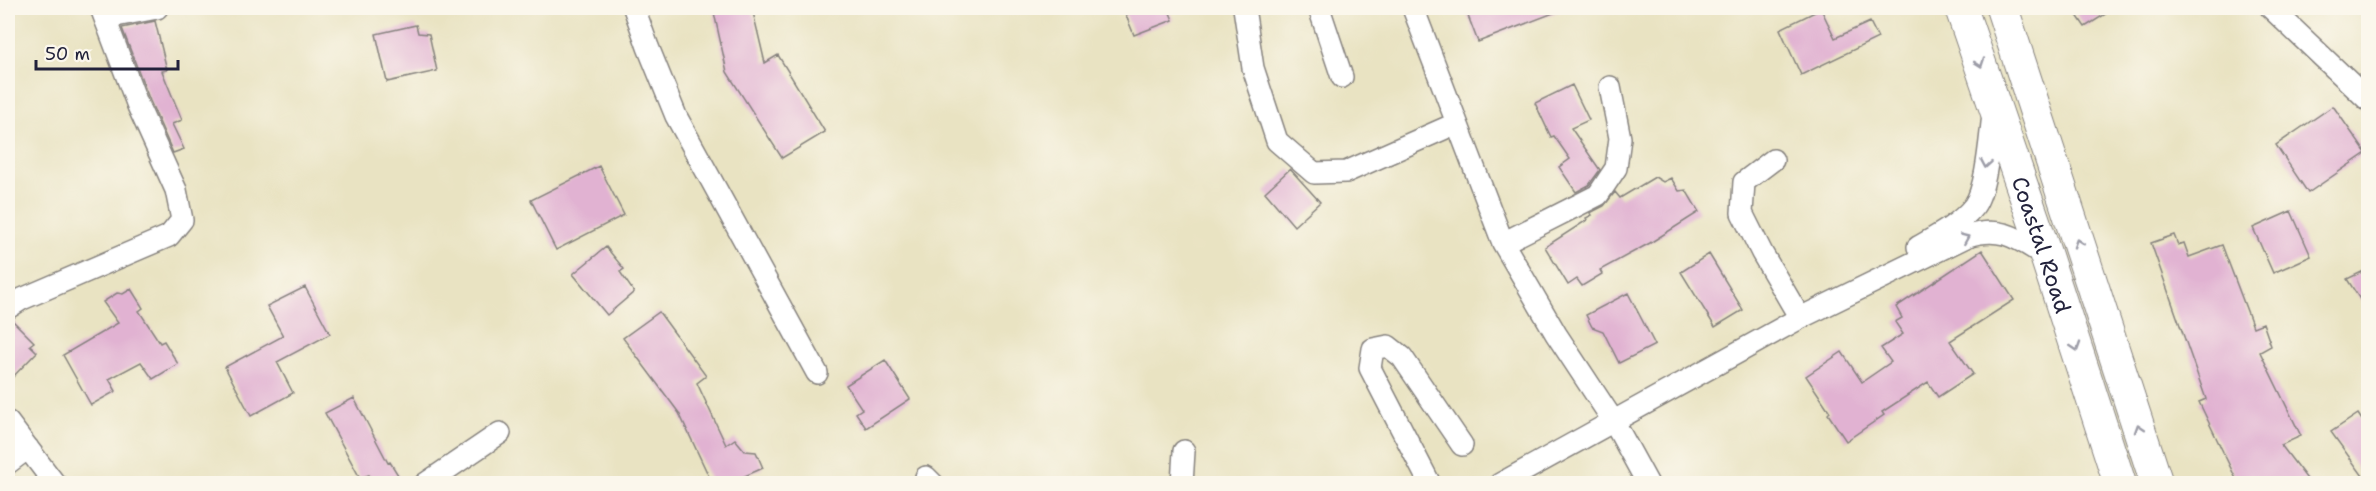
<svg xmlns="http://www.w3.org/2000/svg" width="2376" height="491" font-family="'Shantell Sans',sans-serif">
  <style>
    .building { fill: #e1b2d2 }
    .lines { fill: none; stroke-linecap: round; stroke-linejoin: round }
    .minor-casing { stroke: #86827e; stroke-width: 24 }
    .highway-casing { stroke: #86827e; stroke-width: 34 }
    .minor { stroke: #fff; stroke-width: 21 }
    .highway { stroke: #fff; stroke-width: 32 }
    .oneway { stroke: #9c9ca7 }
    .labels { text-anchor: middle; stroke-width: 6; stroke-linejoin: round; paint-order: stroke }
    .street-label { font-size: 22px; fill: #22223b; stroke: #fbf7ec }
  </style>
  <rect width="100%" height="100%" fill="#fbf7ec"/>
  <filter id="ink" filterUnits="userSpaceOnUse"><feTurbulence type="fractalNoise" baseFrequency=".0167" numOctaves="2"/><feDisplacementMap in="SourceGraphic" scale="12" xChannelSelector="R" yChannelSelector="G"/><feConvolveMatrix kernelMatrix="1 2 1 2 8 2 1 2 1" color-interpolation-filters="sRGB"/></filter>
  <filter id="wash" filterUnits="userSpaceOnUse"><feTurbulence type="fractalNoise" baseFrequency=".008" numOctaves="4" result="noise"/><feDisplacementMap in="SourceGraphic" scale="24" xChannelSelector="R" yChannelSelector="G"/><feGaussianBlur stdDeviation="1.35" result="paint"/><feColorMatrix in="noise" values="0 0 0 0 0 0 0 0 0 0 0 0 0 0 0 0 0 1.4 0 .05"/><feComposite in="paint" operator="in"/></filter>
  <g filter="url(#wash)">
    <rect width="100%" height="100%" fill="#e9e3c2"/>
    <g id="blocks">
      <!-- building -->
      <path class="building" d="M713,8H752L765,63L778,55L825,132L782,158L727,72Z
        M1123,8H1168L1173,20L1134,35Z
        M1465,8H1563L1564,9L1478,42Z
        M2072,8H2115L2085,27Z
        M1821,9L1835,38L1870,22L1878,38L1801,75L1780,29Z
        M155,21L167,70L162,71L182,120L172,124L184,149L173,153L150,101L122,28Z
        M416,25L418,33L429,34L437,71L387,82L376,34Z
        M1572,85L1589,120L1571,128L1600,170L1589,185L1576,192L1559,167L1570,159L1554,136L1551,137L1535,103Z
        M2333,106L2366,153L2308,193L2276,145Z
        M599,166L624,215L556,250L531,200Z
        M1290,169L1320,202L1294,226L1265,192Z
        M1655,177L1663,182L1671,178L1679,191L1686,190L1699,212L1650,243L1600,270L1602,274L1582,286L1577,279L1568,285L1545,247L1587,220L1586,218L1592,215L1590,213L1604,206L1615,192L1620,198Z
        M2291,211L2311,256L2273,273L2253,228Z
        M2174,235L2178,245L2184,243L2189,257L2222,245L2253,327L2263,323L2271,346L2260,352L2301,436L2281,445L2310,483H2238L2199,402L2206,399L2151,243Z
        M606,247L624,269L620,272L634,292L607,315L573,274Z
        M1982,250L2014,300L1950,341L1973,374L1938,397L1928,382L1882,412L1884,415L1846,441L1828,414L1830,412L1806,376L1842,352L1862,382L1891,362L1881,348L1903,334L1895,322L1902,318L1896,307Z
        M1709,254L1743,310L1715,327L1681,272Z
        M2368,269V312L2347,279Z
        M305,287L330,334L277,362L293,393L251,416L225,367L283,336L267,306Z
        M131,289L143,308L139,311L160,343L164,341L178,364L153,379L141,362L109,379L116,391L91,405L63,355L118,323L103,302L117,293L123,294Z
        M1628,293L1655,345L1619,363L1603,331L1592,327L1586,315Z
        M659,312L706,376L697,383L726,445L735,439L745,451L756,452L763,468L729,483H712L679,413L623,338Z
        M12,320L34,342L30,345L37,352L8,382V321Z
        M885,360L910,399L866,428L856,413L862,409L846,385Z
        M354,398L388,463L390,462L403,483H374L369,475L360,478L325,413Z
        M2358,414L2368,429V483L2331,432Z"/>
    </g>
  </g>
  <g filter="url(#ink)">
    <use href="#blocks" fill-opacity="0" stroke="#86827e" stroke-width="1.5"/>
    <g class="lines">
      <!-- minor casing -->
      <g class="minor-casing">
        <path id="minor" d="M634,8L648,47L676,116L817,373
          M1244,8L1253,68L1277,141L1314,173L1346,172L1457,123
          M1319,8L1342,77
          M1413,8L1503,243L1556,334L1614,422L1648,484
          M2271,8L2368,100
          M105,18L157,8
          M1773,160L1744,182L1742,213L1762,253L1800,318
          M1503,243L1598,195L1616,168L1620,138L1610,87
          M1918,247C1937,236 1960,224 1974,206C1987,188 1990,137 1993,115
          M8,308L22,299L169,236L182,220L176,190L138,106L101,8
          M8,422L55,484
          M8,463L28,448
          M926,477L933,484
          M425,484L500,433
          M1182,484L1184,451
          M1430,484L1370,368L1373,349L1388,346L1402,357L1462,445
          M1500,484L1800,318L1968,236C2002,225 2018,239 2046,256"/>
      </g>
      <!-- highway casing -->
      <g class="highway-casing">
        <g id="highway">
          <path id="s1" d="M1961,8L2046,256L2120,484"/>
          <path d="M2002,8L2157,484"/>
        </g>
      </g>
      <!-- minor -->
      <use href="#minor" class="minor"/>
      <!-- highway -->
      <use href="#highway" class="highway"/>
    </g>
    <!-- one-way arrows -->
    <defs><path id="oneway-chevron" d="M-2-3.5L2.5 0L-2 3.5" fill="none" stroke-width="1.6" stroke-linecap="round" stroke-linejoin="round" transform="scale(1.5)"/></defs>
    <g class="oneway">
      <use href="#oneway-chevron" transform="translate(1980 63) rotate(71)"/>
      <use href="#oneway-chevron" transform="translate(1986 164) rotate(100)"/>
      <use href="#oneway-chevron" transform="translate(1965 238) rotate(-23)"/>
      <use href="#oneway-chevron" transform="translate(2078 243) rotate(-108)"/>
      <use href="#oneway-chevron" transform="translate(2076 347) rotate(72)"/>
      <use href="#oneway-chevron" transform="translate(2139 428) rotate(-108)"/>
    </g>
  </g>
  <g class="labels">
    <!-- street labels -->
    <g class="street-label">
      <text dy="8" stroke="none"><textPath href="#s1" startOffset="250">Coastal Road</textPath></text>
    </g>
  </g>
  <!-- margin -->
  <rect width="2376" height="491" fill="none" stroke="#fbf7ec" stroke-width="30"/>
  <!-- scale -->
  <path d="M36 60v9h142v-9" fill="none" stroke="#22223b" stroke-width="3"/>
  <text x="45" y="60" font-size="18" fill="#22223b" stroke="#fbf7ec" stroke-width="4.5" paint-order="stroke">50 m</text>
</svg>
